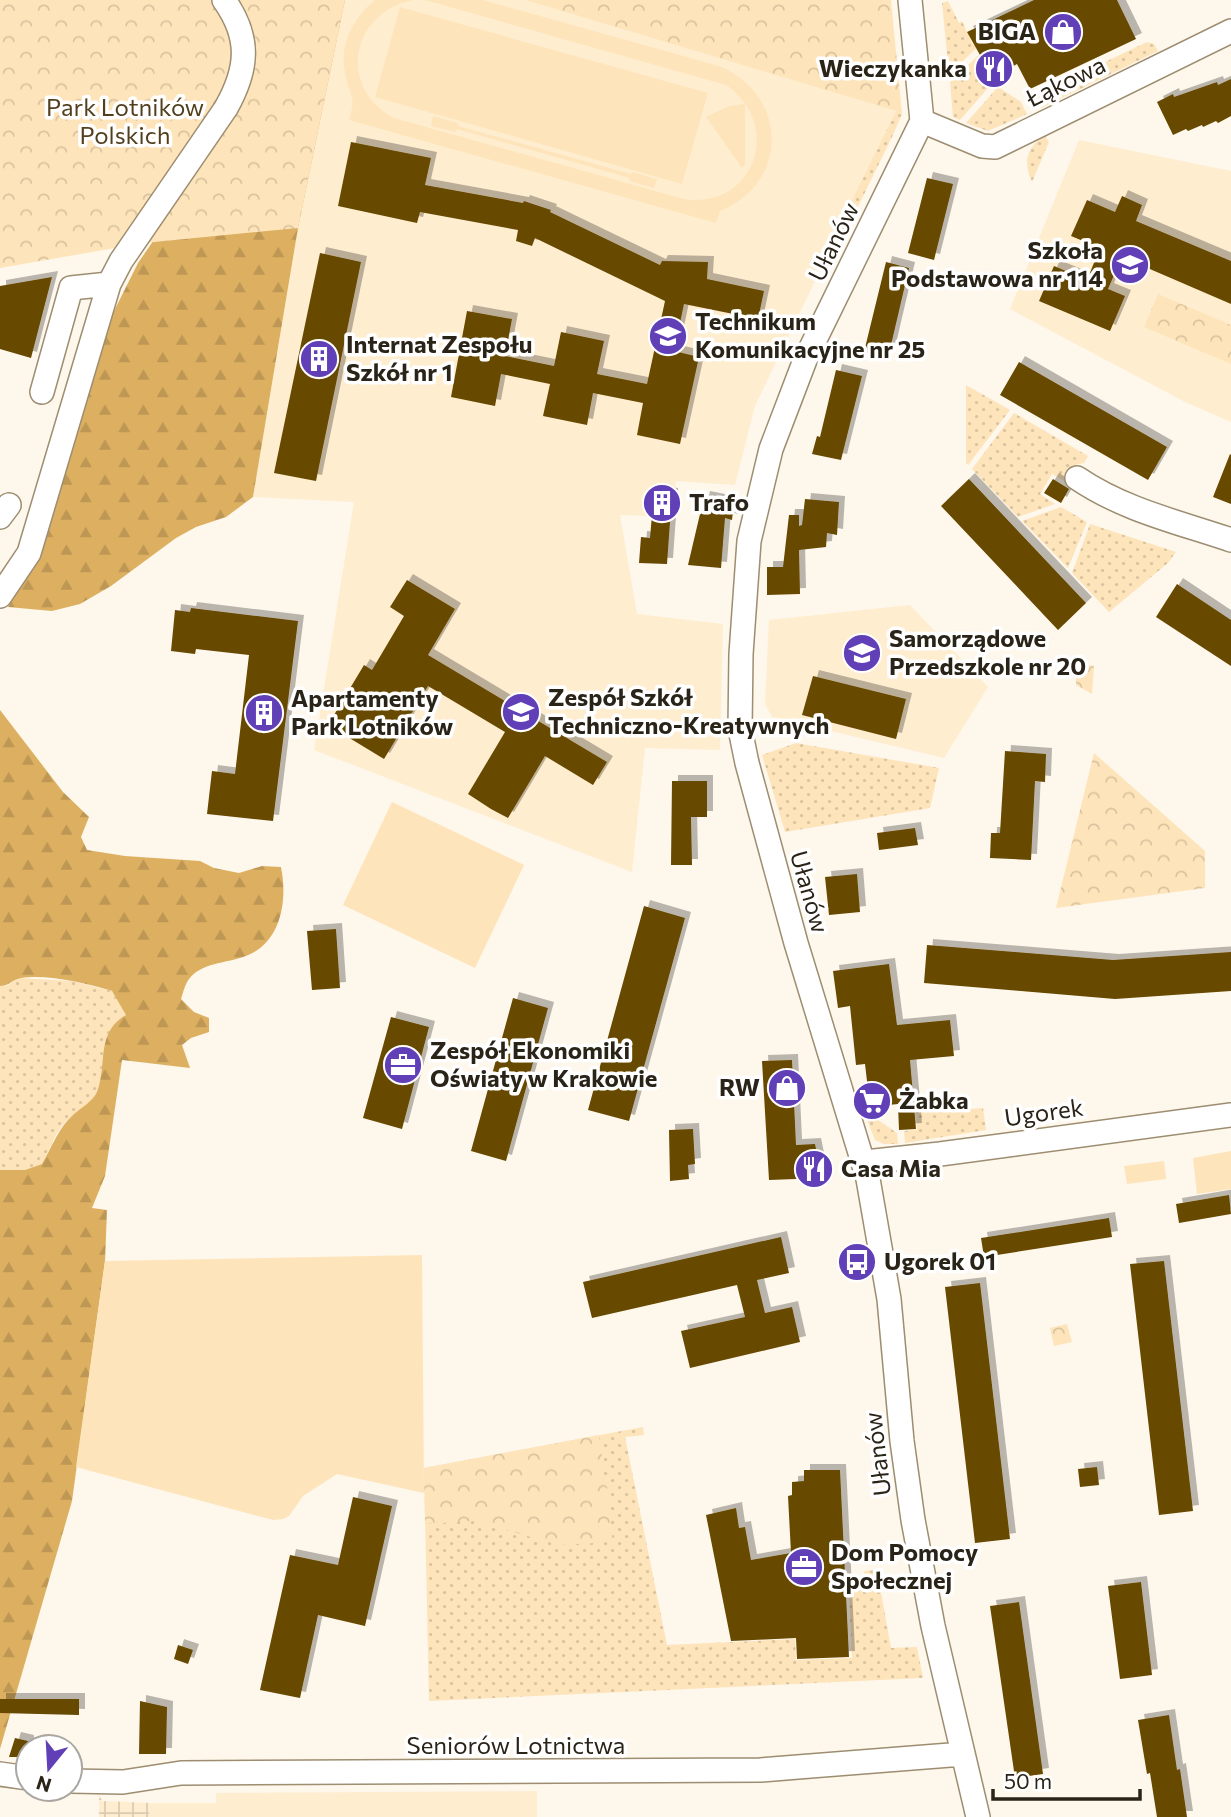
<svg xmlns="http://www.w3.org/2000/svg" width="1231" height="1817" font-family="Commissioner,sans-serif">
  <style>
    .built { fill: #ffedd0 }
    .industrial { fill: url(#industrial-grid) }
    .grass { fill: url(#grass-dots) }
    .forest { fill: url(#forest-firs) }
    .park { fill: url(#park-crowns) }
    .garden { fill: #fee4ba }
    .building { fill: #674800; filter: url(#shadow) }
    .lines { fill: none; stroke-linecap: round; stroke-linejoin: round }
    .street-casing { stroke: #9d8d71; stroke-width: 26 }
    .street { stroke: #fff; stroke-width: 23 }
    .labels { text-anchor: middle; stroke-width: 7; stroke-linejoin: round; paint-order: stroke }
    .poi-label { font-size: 24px; font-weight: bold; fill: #2a2318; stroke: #fff; text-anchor: start }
    .street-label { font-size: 24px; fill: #2a2318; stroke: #fff }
    .park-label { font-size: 24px; fill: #523f1d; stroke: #fff }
  </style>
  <defs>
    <pattern id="industrial-grid" width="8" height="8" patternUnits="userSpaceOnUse" patternTransform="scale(1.75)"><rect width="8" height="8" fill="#ffedd0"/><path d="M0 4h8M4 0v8" fill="none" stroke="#dbcbb2"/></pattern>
    <pattern id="grass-dots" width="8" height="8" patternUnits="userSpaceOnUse" patternTransform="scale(1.75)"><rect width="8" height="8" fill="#fee4ba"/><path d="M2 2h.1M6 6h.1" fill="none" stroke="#dac39f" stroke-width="1.8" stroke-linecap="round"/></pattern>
    <pattern id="forest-firs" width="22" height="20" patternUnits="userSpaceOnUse" patternTransform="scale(1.75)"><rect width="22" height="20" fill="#ddb061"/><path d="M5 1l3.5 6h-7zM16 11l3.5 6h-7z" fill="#be9754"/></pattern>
    <pattern id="park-crowns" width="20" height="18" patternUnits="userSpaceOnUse" patternTransform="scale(1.75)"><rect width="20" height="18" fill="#fee4ba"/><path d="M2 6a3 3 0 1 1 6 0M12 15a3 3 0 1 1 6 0" fill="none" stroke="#dac39f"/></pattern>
    <filter id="shadow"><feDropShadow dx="6" dy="-6" stdDeviation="0" flood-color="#0004"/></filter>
  </defs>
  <rect width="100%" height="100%" fill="#fef7eb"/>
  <!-- built -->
  <path class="built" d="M345,0H525L896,111L821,263L815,270V281L755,406L735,485L676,481L674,491L650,490L648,516L620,515L637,614L723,624L720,750L645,748L632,872L314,750L354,502L253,497L298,228Z
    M1079,140L1231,171V422L1185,402L1010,309Z
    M910,605L988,687L944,758L772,717L765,704L769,620Z
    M537,1791V1817H149V1805L152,1803H216V1793Z"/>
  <!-- industrial -->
  <path class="industrial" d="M99,1792L102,1801L152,1803L149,1805V1817H99Z"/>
  <!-- grass -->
  <path class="grass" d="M948,1L959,23L962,21L973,45L983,42L949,74L942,3Z
    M1147,42L1154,44L1158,51L1041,108L1034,96Z
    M984,50L986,66L995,80L960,120L953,117L950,82Z
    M998,87L1021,102L1027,114L988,131L966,123Z
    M896,111L902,114L893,135L830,264L821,263Z
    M1045,136L1049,142L1032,182C1023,164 1026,146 1045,136Z
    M966,385L1010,410L968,465L966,463Z
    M1014,413L1088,456L1084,463L1075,465L1066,482L1052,474L1040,494L1055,504L1018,517L972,469Z
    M1061,507L1087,522L1068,568L1022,521Z
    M1090,524L1176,552L1168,563L1109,612L1072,573Z
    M796,743L939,768L930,808L785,832L762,755Z
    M19,978L72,981L112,991L127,1015C97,1031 108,1066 97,1092C91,1107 71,1113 62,1126C53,1137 49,1152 42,1164L25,1170H0V986H6Z
    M983,1108L986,1130L905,1143L904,1131L917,1130L916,1110L929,1109L930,1112Z
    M875,1118L897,1133L898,1144H884L875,1140L867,1120Z
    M643,1427L644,1435L625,1437L667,1645L795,1639L796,1660L852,1658L849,1589L859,1584L865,1571L877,1570L891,1648L917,1647L923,1678L429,1701L424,1468Z"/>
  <!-- forest -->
  <path class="forest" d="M302,0H345L298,228L253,497L226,517L196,527L176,538L111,586L80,604L52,611L8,607L36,563L103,333L138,263L239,116Z
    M0,710L63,792L89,817L81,837L87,850L125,856L200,861L214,868L239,873L262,866L281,867C288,901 281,945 243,957C226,963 201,963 189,979C185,984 183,993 181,999L194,1012L209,1018V1032L191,1038L182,1045L190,1068L122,1060L105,1176L92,1208L107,1210L105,1261L72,1501L0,1749V1170H25L42,1164C52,1147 58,1128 74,1114C81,1108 93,1101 97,1092C108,1063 95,1033 126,1015L112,991C87,983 47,974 21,978C13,979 9,986 0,986Z"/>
  <!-- park -->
  <path class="park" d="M0,0H345L298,228L144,243L0,268Z
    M525,0H891L902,114L896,111Z
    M1158,294L1231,325V364L1144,327Z
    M1076,663L1094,666L1092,694L1076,685Z
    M1094,753L1205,851V888L1056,908Z
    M1067,1324L1072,1342L1054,1346L1050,1328Z
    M599,1435L613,1542L559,1545L474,1521L425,1524L424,1468Z"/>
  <!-- garden -->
  <path class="garden" d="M375,0H413C351,12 337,88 394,118L684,199C754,210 784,125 726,85L425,0H483L719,66C788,94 790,183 720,211L716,223L349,120C357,94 349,97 345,73C339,45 353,18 375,0Z
    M400,7L708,93L682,184L375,97Z
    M745,104V164L742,168L706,117L729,106Z
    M433,116L458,123V126L631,174L632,172L657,179L654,188L629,181L630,178L457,129L455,132L431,126Z
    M392,802L524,865L475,968L343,905Z
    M1231,1151V1189L1197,1194L1193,1158Z
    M1164,1161L1166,1179L1127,1184L1124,1166Z
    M422,1255L424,1493L337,1474L303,1496L289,1516L283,1519L273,1520L76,1467L105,1261Z"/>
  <!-- building -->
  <path class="building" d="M1034,0H1117L1136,39L1030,89L1017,64L993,78L967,32Z
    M1231,79V116L1218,123L1216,121L1203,127L1202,125L1188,131L1186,129L1173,135L1157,102L1173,94L1174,97L1217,82L1218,85Z
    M351,142L431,158L425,185L523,203L524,201L551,210L550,212L660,265L662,261L708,262L707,279L764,291L758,319L684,304L674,351L699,357L680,444L637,435L643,403L593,393L587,425L543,416L550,384L501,374L495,406L451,397L467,311L512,319L505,356L554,366L561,332L604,341L597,374L647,384L665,301L535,238L532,246L516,241L518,230L420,212L417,223L338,206Z
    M927,178L953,184L934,260L908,253Z
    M1122,196L1142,205L1136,221L1231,261V304L1122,257L1108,289L1125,296L1110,331L1039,301L1054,266L1087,280L1100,248L1071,236L1087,200L1115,212Z
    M320,253L361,262L316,481L274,473Z
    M886,262L909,268L888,358L864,352Z
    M52,277L31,358L0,349V286Z
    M1019,362L1167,447L1148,480L1000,395Z
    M836,370L862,376L841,460L812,454L817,436L820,437Z
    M1230,454L1231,455V504L1213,497Z
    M969,479L1086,603L1058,630L941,506Z
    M1053,479L1069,489L1061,503L1044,493Z
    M654,492L672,494L667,564L639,563L641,537L650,538Z
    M704,497L734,503L732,520L725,518L721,568L688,565Z
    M805,499L839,502L837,535L827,533L826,547L799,550L800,594L767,595V567H783L789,515H799V526L802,525Z
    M407,580L455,609L428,655L607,762L593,785L545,756L508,818L491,809L468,794L505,732L428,686L384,759L328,725L364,665L372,670L404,616L390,607Z
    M1177,584L1231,620V666L1156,617Z
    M191,608L298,621L273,821L207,814L212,771L235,774L249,655L196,649L195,654L171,651L175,610L190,612Z
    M813,676L906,699L896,739L802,715Z
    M1005,751L1046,754L1045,782L1035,781L1031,860L990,858L991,833H1000Z
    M672,781H707V817H691L692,865H671Z
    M915,828L918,845L879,850L877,833Z
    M857,874L860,912L829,915L825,877Z
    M644,906L685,918L629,1121L588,1110Z
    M336,929L340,988L312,990L307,931Z
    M927,945L1113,960L1231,952V991L1115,999L924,983Z
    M889,964L897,1025L950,1020L954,1056L910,1060L916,1129L899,1130L898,1104L870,1107L865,1064L856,1065L850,1006L838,1008L833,971Z
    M513,998L548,1008L506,1161L471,1151Z
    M391,1017L429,1027L402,1129L363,1118Z
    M792,1060L796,1145L815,1144L822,1178L769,1180L762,1061Z
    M693,1129L695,1164L688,1165L689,1179L670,1181L669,1130Z
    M1229,1195L1231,1214L1179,1223L1176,1204Z
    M1109,1218L1112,1237L984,1257L981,1238Z
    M781,1237L789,1273L757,1280L765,1313L792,1307L800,1342L690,1368L681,1331L745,1317L737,1285L592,1318L583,1282Z
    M1164,1261L1193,1511L1159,1515L1130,1264Z
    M980,1283L1010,1539L975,1543L945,1287Z
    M1097,1467L1099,1485L1080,1487L1078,1469Z
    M804,1470H840L849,1657L797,1659L796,1638L731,1641L706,1515L736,1508L739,1528L745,1527L751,1560L791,1553L788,1496L792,1495V1482L804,1481Z
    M353,1497L392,1506L365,1626L318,1615L300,1698L260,1690L290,1555L338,1565Z
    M1141,1582L1152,1675L1120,1679L1108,1586Z
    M1019,1602L1043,1774L1015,1778L990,1606Z
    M178,1645L193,1650L188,1664L174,1659Z
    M0,1699H79V1715L0,1713Z
    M140,1701L167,1707L166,1754H139Z
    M1169,1715L1177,1770L1180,1769L1187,1817H1157L1150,1773L1147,1774L1138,1720Z
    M15,1738L28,1741V1757H9Z"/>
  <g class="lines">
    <!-- street casing -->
    <g class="street-casing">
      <path id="street" d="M910,0L922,121L805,360L771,449L749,541L741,654L740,729L747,763L796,943L868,1179L889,1299L902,1441L913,1520L933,1626L978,1817
        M922,121L982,146L995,147L1231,31
        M42,392L71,288L109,284
        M1077,478C1124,510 1178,522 1231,540
        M0,517L9,505
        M0,596L29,553L109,284L121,261L226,108C248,69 251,38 224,0
        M865,1162L940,1154L1231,1115
        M0,1774L28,1778
        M70,1781L123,1782L181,1773L760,1770L963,1754"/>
    </g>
    <!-- street -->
    <use href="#street" class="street"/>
  </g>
  <!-- icons -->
  <defs>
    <g id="shop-disc" transform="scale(2.0125)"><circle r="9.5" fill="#603fb7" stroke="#fff"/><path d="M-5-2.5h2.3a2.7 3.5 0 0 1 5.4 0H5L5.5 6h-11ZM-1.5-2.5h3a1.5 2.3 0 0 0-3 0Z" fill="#fff"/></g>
    <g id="restaurant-disc" transform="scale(2.0125)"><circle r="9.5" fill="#603fb7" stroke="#fff"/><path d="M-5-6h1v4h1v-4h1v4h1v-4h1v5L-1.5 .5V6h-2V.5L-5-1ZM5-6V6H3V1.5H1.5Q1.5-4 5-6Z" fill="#fff"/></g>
    <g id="school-disc" transform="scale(2.0125)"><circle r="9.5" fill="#603fb7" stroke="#fff"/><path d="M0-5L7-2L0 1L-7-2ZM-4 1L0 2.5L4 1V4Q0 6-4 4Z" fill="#fff"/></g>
    <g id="building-disc" transform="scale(2.0125)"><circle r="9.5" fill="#603fb7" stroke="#fff"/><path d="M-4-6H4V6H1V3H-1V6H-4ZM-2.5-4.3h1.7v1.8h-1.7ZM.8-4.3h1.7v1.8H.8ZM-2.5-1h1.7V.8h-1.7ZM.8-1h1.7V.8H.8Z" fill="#fff"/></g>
    <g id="office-disc" transform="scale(2.0125)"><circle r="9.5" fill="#603fb7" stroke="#fff"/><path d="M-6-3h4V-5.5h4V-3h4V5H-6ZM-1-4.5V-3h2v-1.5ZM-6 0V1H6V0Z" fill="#fff"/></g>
    <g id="supermarket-disc" transform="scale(2.0125)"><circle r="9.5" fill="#603fb7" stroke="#fff"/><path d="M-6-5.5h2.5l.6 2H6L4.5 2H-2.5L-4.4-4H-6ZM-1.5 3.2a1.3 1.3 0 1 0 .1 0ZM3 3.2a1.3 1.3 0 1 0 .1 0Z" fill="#fff"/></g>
    <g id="bus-disc" transform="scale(2.0125)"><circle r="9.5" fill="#603fb7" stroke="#fff"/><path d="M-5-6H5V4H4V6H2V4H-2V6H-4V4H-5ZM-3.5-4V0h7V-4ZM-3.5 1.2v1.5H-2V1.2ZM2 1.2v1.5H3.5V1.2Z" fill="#fff"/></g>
  </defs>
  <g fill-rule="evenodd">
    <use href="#shop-disc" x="1063" y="32"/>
    <use href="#restaurant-disc" x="994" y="69"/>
    <use href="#school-disc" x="1130" y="265"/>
    <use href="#school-disc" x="668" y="336"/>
    <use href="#building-disc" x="319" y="359"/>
    <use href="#building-disc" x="662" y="503"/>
    <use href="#school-disc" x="862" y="653"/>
    <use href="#school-disc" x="521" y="712"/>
    <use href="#building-disc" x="264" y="713"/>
    <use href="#office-disc" x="403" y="1065"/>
    <use href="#shop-disc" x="787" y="1088"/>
    <use href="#supermarket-disc" x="872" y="1101"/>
    <use href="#restaurant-disc" x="814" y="1169"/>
    <use href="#bus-disc" x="857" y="1262"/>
    <use href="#office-disc" x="804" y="1567"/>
  </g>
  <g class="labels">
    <!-- poi labels -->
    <g class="poi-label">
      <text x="1036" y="40" text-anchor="end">BIGA</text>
      <text x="967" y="77" text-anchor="end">Wieczykanka</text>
      <text x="1103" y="259" text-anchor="end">Szkoła<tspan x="1103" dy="28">Podstawowa nr 114</tspan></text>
      <text x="695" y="330">Technikum<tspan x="695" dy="28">Komunikacyjne nr 25</tspan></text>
      <text x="346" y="353">Internat Zespołu<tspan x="346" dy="28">Szkół nr 1</tspan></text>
      <text x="689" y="511">Trafo</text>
      <text x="889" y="647">Samorządowe<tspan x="889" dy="28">Przedszkole nr 20</tspan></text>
      <text x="548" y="706">Zespół Szkół<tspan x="548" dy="28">Techniczno-Kreatywnych</tspan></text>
      <text x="291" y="707">Apartamenty<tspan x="291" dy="28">Park Lotników</tspan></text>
      <text x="430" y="1059">Zespół Ekonomiki<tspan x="430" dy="28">Oświaty w Krakowie</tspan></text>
      <text x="760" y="1096" text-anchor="end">RW</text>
      <text x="899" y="1109">Żabka</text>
      <text x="841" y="1177">Casa Mia</text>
      <text x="884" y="1270">Ugorek 01</text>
      <text x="831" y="1561">Dom Pomocy<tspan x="831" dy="28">Społecznej</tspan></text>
    </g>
    <!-- street labels -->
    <g class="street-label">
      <text transform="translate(1066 82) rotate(-26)" y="8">Łąkowa</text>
      <text transform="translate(834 242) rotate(-64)" y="8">Ułanów</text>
      <text transform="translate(809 892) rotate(74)" y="8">Ułanów</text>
      <text transform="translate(1044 1113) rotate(-8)" y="8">Ugorek</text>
      <text transform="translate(878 1454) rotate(-97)" y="8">Ułanów</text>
      <text x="516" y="1754">Seniorów Lotnictwa</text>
    </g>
    <!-- park labels -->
    <g class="park-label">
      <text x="125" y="116">Park Lotników<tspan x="125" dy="28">Polskich</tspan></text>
    </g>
  </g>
  <!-- north arrow -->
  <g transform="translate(49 1768) rotate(198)"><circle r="33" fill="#ffffff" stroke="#aaa7a3" stroke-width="2"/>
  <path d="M0-5L12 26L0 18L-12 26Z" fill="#603fb7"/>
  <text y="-10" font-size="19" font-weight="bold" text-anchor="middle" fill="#2a2318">N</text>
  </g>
  <!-- scale -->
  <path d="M993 1789v10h147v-10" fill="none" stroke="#2a2318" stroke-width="3.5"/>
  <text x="1004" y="1789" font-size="21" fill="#2a2318" stroke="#ffffff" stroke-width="5" paint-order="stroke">50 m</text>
</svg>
